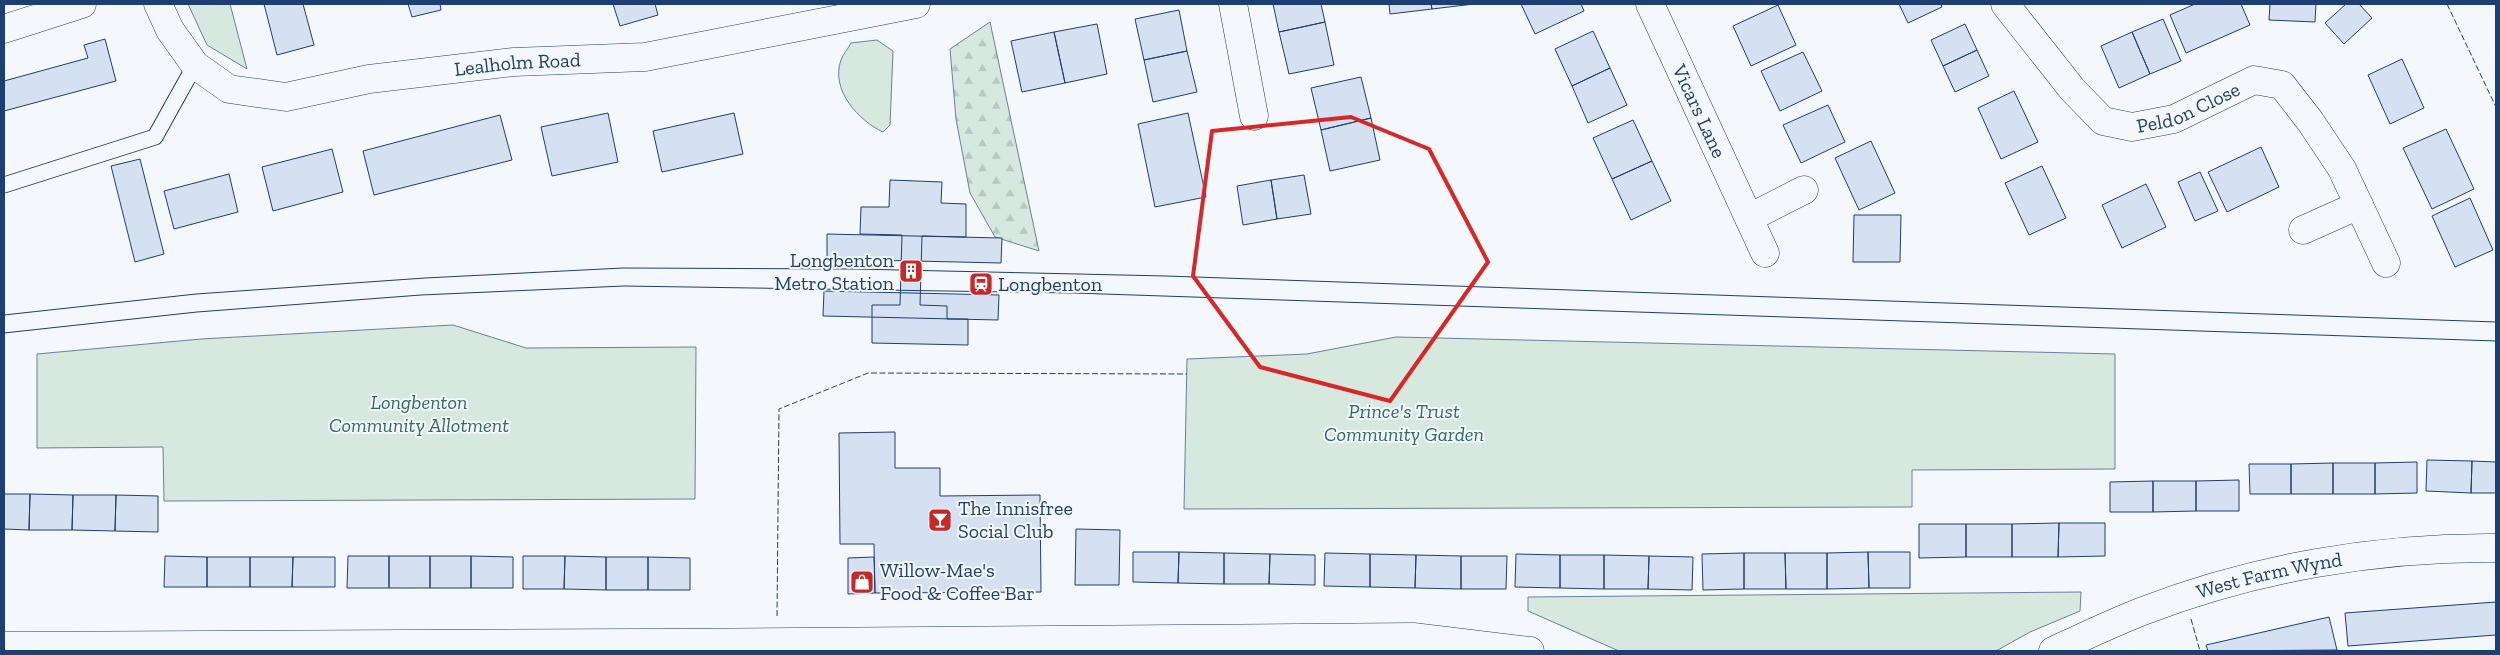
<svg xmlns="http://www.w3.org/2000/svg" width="2500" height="655" font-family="'Zilla Slab',serif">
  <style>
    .green { fill: #d7e8df; stroke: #687fa3 }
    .forest { fill: url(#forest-firs); stroke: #687fa3 }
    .building { fill: #d5e0f0; stroke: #1d3f73 }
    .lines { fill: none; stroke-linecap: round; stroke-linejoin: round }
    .lane-casing { stroke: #1d3f73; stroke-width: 17 }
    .street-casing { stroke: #1d3f73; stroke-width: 29 }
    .lane { stroke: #f4f7fb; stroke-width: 15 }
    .street { stroke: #f4f7fb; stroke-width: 28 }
    .tram { stroke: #1d3f73; stroke-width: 1 }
    .fence { stroke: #1d3f73; stroke-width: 1; stroke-dasharray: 6 2.5; stroke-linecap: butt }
    .marked { fill: none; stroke: #d62828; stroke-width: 4; stroke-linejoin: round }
    .labels { text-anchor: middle; stroke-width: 4; stroke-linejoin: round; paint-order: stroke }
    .street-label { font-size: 20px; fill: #1d3f73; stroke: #f4f7fb }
    .poi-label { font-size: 20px; fill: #1d3f73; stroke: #f4f7fb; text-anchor: start }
    .park-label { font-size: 20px; font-style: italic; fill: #2c6c60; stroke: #f4f7fb }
  </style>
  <defs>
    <pattern id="forest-firs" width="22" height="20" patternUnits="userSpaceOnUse" patternTransform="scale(1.25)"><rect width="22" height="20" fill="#d7e8df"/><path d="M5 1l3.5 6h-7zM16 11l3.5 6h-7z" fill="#b8c8c3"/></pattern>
  </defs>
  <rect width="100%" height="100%" fill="#f4f7fb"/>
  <!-- green -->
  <path class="green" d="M188,4H230L247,69L207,45Z
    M877,40L893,51L890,125L883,132C859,121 830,90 841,60C843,54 848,49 851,43Z
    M453,325L526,348L696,347L695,499L164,501L163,447L37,448V354L201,339Z
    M1396,337L2115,354V469L1912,470V507L1184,509L1187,359L1307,354Z
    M2081,592L2080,611L2030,632L1996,651H1619L1528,611V597Z"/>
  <!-- forest -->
  <path class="forest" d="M990,22L1039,251L995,237L970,193L956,119L950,49Z"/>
  <!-- building -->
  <path class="building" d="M264,4H303L314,45L277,55Z
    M408,4H440L441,10L412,17Z
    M613,4H655L658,15L620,26Z
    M1273,4H1321L1325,22L1279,32Z
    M1389,4H1431L1432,9L1390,14Z
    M1431,4H1474L1432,9Z
    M1521,4H1581L1584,11L1535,34Z
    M1899,4H1941L1942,7L1908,23Z
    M2195,4H2241L2250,25L2186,53L2170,15Z
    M2270,4H2316L2315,22L2269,20Z
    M2346,4H2359L2372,18L2344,44L2325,23Z
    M1778,5L1796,45L1751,66L1733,26Z
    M1179,10L1187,51L1144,60L1135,19Z
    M2163,19L2181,61L2150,74L2132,32Z
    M1325,22L1334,65L1289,74L1279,32Z
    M1097,24L1107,74L1065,83L1054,32Z
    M1965,24L1977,50L1943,66L1931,40Z
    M1593,31L1610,68L1572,86L1555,49Z
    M1054,32L1065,83L1022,92L1011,41Z
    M2132,32L2150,74L2119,88L2101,46Z
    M105,39L116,81L4,111V81L88,58L84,45Z
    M1977,50L1989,76L1955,92L1943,66Z
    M1187,51L1197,92L1153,102L1144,60Z
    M1803,52L1822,91L1780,111L1761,71Z
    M2402,59L2424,108L2390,124L2368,75Z
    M1610,68L1627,105L1588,123L1572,86Z
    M1361,77L1371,118L1321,130L1311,88Z
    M2014,91L2038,142L2001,159L1978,108Z
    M1828,105L1845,142L1801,163L1783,125Z
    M608,113L618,162L552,176L541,127Z
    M734,113L743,154L662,172L653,131Z
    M1188,113L1206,197L1155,207L1138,124Z
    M500,115L512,160L374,195L363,151Z
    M1371,118L1380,160L1330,171L1321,130Z
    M1633,120L1652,161L1612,179L1593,138Z
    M2446,129L2474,189L2432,209L2403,148Z
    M1871,141L1895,193L1859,210L1835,158Z
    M2261,147L2279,187L2227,212L2208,172Z
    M332,149L343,192L273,211L262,167Z
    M140,159L164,254L135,262L111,166Z
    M1652,161L1671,201L1631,220L1612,179Z
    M2042,166L2066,218L2029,235L2005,183Z
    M2200,172L2218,211L2195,221L2178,182Z
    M229,174L238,212L174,229L164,191Z
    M1304,175L1311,214L1277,219L1271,180Z
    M890,180L942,182L941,203L966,204V237L922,236L920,305L947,306V319H968V345L872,343V305H900L902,235L860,234L861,207H889Z
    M1271,180L1277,219L1243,225L1237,186Z
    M2146,184L2166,227L2122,248L2102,205Z
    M2470,198L2493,250L2455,267L2432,216Z
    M1854,215H1901L1900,262H1853Z
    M827,234L1002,238L1001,263L827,259Z
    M824,291L999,295L998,320L823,316Z
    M895,432V468H940V496L1040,495L1041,592L875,593L874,544H840L839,433Z
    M2427,460L2472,461L2471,493L2426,491Z
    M2472,461L2496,462V493H2471Z
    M2417,462V493L2375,494V463Z
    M2333,463H2375V494H2333Z
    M2333,463V494H2291V464Z
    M2249,464H2291V494H2250Z
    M2239,480V511H2196V481Z
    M2153,481V512H2110V482Z
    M2153,481H2196V511L2153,512Z
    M4,494H30L29,530L4,529Z
    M30,494L73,495L72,530H29Z
    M73,495H116L115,531L72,530Z
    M116,495L158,496V532L115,531Z
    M2059,523H2105V556L2058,557Z
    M2059,523L2058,557H2012V524Z
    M1919,524H1966V557L1919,558Z
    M1966,524H2012V557H1966Z
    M1076,529L1120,530L1119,585H1075Z
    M1133,552H1179L1178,583L1133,582Z
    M1179,552L1224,553V584L1178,583Z
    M1868,552H1910V588H1869Z
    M1868,552L1869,588L1827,589V553Z
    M1224,553L1270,554L1269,584H1224Z
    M1325,553L1370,554V587L1324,586Z
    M1744,553V589L1703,590L1702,554Z
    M1744,553H1785L1786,589H1744Z
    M1785,553H1827V589H1786Z
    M1270,554L1315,555V585L1269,584Z
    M1370,554L1416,555L1415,588L1370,587Z
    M1516,554L1560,555V588L1515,587Z
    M1416,555L1461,556V589L1415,588Z
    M1560,555H1604V589L1560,588Z
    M1604,555L1649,556L1648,589H1604Z
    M165,556L207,557V587H164Z
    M348,556H389V588H347Z
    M389,556H430V588H389Z
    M430,556H471V588H430Z
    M471,556L513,557V588H471Z
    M523,556H565L564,589H523Z
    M565,556L606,557V590L564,589Z
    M1461,556H1507L1506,589H1461Z
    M1649,556L1693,557L1692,590L1648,589Z
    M207,557H250V587H207Z
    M250,557H293L292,587H250Z
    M293,557H335V587H292Z
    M606,557H648V590H606Z
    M648,557L690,558V590H648Z
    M874,557L875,593L848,594V558Z
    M2496,602V635L2348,646L2345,613Z
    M2329,617L2337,650L2208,651L2206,645Z"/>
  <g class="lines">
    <!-- lane casing -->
    <g class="lane-casing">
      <path id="lane" d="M4,185L155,137L195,65"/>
    </g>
    <!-- street casing -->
    <g class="street-casing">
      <g id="street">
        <path id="s1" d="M158,4L170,30L195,65L229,89L286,97L369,79L514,62L645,57L916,4"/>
        <path d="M1233,4L1254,116"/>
        <path id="s2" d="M1650,4L1765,253"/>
        <path id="s3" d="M2005,4L2072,89L2103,121L2132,127L2174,119L2254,80L2282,85L2310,121L2342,169L2386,263"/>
        <path d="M4,29L82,4"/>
        <path d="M1749,218L1804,190"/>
        <path d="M2303,230L2359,205"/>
        <path d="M4,646C474,646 943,640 1413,637L1530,651"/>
        <path id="s4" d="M2053,651C2083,637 2112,623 2143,611C2254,568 2377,547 2496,548"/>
      </g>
    </g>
    <!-- lane -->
    <use href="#lane" class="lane"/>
    <!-- street -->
    <use href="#street" class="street"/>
    <!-- tram -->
    <path class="tram" d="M4,315L196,294L425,278L623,268L855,269L1166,276L2496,322
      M4,333L197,312L421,295L624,286L1074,293L2496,341"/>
    <!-- fence -->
    <path class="fence" d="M2447,4L2496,107
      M777,616L779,409L868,373L1187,374
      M2191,619L2200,651"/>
  </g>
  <!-- marked area -->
  <path class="marked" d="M1351,117L1429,149L1488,262L1390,401L1260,367L1193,276L1212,131Z"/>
  <!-- icons -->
  <defs>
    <g id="building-square" transform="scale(1.25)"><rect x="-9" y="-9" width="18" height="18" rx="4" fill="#c62828" stroke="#f4f7fb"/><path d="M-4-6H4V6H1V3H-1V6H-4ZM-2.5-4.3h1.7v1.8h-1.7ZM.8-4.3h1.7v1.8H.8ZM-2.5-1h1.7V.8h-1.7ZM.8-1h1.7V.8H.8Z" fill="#fff"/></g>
    <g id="station-square" transform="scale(1.25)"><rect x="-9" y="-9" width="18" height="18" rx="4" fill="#c62828" stroke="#f4f7fb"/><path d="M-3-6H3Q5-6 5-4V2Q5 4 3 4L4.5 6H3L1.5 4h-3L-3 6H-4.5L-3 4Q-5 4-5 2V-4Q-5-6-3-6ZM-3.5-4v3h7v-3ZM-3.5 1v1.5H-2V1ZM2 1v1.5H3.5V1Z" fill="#fff"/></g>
    <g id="bar-square" transform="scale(1.25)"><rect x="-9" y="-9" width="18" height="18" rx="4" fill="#c62828" stroke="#f4f7fb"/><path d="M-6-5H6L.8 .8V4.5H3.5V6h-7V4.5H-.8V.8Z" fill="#fff"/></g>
    <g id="shop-square" transform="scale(1.25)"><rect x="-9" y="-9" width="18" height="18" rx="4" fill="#c62828" stroke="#f4f7fb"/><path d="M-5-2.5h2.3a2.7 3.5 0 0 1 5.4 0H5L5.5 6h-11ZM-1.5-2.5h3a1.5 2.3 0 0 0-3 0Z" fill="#fff"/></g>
  </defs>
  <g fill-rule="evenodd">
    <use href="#building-square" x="911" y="271"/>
    <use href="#station-square" x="981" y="284"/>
    <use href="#bar-square" x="940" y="520"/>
    <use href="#shop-square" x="862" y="582"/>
  </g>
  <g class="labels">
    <!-- street labels -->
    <g class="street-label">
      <text dy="7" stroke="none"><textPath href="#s1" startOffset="405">Lealholm Road</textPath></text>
      <text dy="7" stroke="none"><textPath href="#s3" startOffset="242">Peldon Close</textPath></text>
      <text dy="7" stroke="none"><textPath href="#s2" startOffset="118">Vicars Lane</textPath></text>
      <text dy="7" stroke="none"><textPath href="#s4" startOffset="230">West Farm Wynd</textPath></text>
    </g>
    <!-- poi labels -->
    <g class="poi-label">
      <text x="894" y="267" text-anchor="end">Longbenton<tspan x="894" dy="23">Metro Station</tspan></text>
      <text x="998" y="291">Longbenton</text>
      <text x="958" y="515">The Innisfree<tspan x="958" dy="23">Social Club</tspan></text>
      <text x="880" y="577">Willow-Mae's<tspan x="880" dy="23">Food &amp; Coffee Bar</tspan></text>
    </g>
    <!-- park labels -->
    <g class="park-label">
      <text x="419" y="409">Longbenton<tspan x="419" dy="23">Community Allotment</tspan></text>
      <text x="1404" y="418">Prince's Trust<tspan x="1404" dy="23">Community Garden</tspan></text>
    </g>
  </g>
  <!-- border -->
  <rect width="2500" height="655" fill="none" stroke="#1d3f73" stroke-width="10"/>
</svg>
